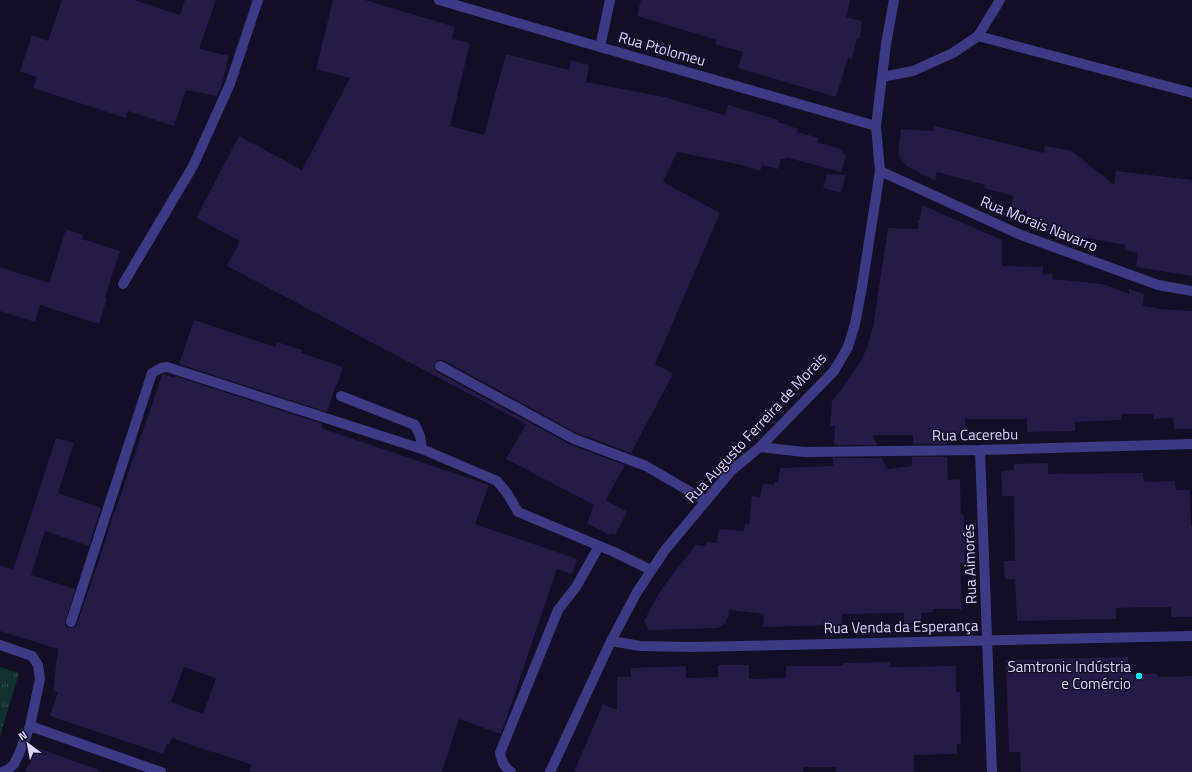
<svg xmlns="http://www.w3.org/2000/svg" width="1192" height="772" font-family="'Titillium Web',sans-serif">
  <style>
    .park { fill: url(#park-tufts) }
    .building { fill: #241b47; fill-rule: evenodd }
    .lines { fill: none; stroke-linecap: round; stroke-linejoin: round }
    .lane { stroke: #3d3a85; stroke-width: 10 }
    .street { stroke: #3d3a85; stroke-width: 10 }
    .poi-dot { fill: #00e5ff; stroke: #130f26; stroke-width: 1.5 }
    .labels { text-anchor: middle; stroke-width: 3; stroke-linejoin: round; paint-order: stroke }
    .street-label { font-size: 15px; fill: #d9d4ff; stroke: #130f26 }
    .poi-label { font-size: 15px; fill: #d9d4ff; stroke: #130f26; text-anchor: end }
  </style>
  <defs>
    <pattern id="park-tufts" width="24" height="20" patternUnits="userSpaceOnUse"><rect width="24" height="20" fill="#12302f"/><path d="M3 7l-1-3M5 7V3M7 7l1-3M15 17l-1-3M17 17v-4M19 17l1-3" fill="none" stroke="#344d4e"/></pattern>
  </defs>
  <rect width="100%" height="100%" fill="#130f26"/>
  <!-- park -->
  <path class="park" d="M0,667L19,673L0,736Z"/>
  <!-- building -->
  <path class="building" d="M62,0H135L180,15L185,0H216L199,49L229,56L221,88L217,96L186,90L174,126L128,111L126,118L33,88L37,77L20,71L32,35L48,41Z
    M333,0H365L455,27L452,39L470,43L450,126L484,135L506,54L569,70L571,60L589,65L586,82L664,97L725,115L728,105L779,120L778,122L798,129L797,132L819,138L817,142L841,149L846,156L841,172L785,157V159H781L778,169L762,165L760,171L742,165L677,152L663,182L720,213L655,364L673,374L631,453L577,433L443,360H439L435,363L434,367L437,372L571,445L625,465L606,500L627,512L615,535L610,533L609,535L587,523L594,505L506,459L526,424L227,266L240,241L196,218L239,136L302,170L350,78L316,69Z
    M641,0H850L846,17L862,21L860,38H857L852,59L848,58L836,97L738,68L743,52L715,44L717,40L637,16Z
    M935,126L1044,153L1045,146L1072,151L1114,185L1116,171L1192,180V276L1136,267L1138,253L1124,250L1125,245L1084,237L1082,244L1024,221L1027,211L1011,207L1013,196L984,188L985,185L937,172L935,181L906,166L898,154L901,129L933,131Z
    M827,174L846,175L841,193L823,188Z
    M922,205L1002,240V266L1043,267V275L1053,273L1052,279L1103,284L1129,294V289L1144,294L1143,306L1157,308V309L1192,311V429H1174L1173,418L1153,419V414H1121V420L1075,422V431L1027,432V419H965V434H947V444H913V435H873L877,445H834L835,426H830L832,401L849,379L862,359L868,345L873,327L888,228L918,229V220H920Z
    M66,229L83,235L82,239L120,251L105,297L107,298L99,324L40,305L35,322L0,311V267L49,283Z
    M194,320L275,347L277,342L302,350L301,353L343,367L337,385H336L327,412L179,364Z
    M163,374L175,378V376L323,424L321,428L489,485L475,524L577,559L572,574L557,569L501,734L459,719L442,772H249L252,765L214,752V753L172,738L169,745L167,744L163,754L50,716L58,692L53,691L58,649L0,631V565L13,570L56,438L74,443L58,493L101,508L89,546L45,531L31,575L75,589L65,623L66,627L69,628L76,627L102,551L114,512H115L162,375ZM184,667L216,678L203,714L171,702Z
    M912,457H947L948,480L960,479L961,515H964L965,563H960L962,609H933V612L921,613V623H904V613L842,614V625L763,627L764,614L729,610L728,619H726V623L718,628L649,630L644,621L659,593L675,571L696,545L705,546L706,542L717,543L719,529L744,531L745,523L749,524L752,496L760,497L763,483L774,485L775,482H778L780,468L833,466V458H882L887,469L912,466Z
    M1048,463V474L1143,473L1144,482L1175,481L1176,490H1190L1191,526H1192V617H1171V607H1157L1116,608V619L1017,621L1015,579H1005L1004,571V561H1015L1014,496H1002L1001,471L1014,470V464Z
    M1128,657L1129,674H1157V677L1192,676V772H1021L1020,752H1009L1006,660Z
    M890,662V667L956,666V692H960L961,744H957V754L914,755V772H836V767H803V772H574L603,704L617,710V677H631V668L686,666V678L718,677V665H749V679L783,678L786,677V666H843V663Z
    M35,747L99,770L98,772H25Z"/>
  <g class="lines">
    <!-- lane -->
    <path class="lane" d="M978,36L1192,93
      M882,77L913,71L953,53L978,36L1000,0
      M123,284L193,166L230,84L258,0
      M440,366L574,439L646,466L706,501
      M341,396L415,425L420,436L422,449L497,481L507,493L518,512L614,552L651,570
      M71,622L152,373L161,368L167,367L422,449
      M511,772C504,767 502,762 500,753L558,610L576,587L599,546"/>
    <!-- street -->
    <path class="street" d="M439,0L600,47L876,126
      M600,47L610,0
      M880,171L1021,235L1158,285L1192,291
      M760,447L804,452L980,450L1192,444
      M980,450L992,772
      M611,641L640,646L691,647L1192,636
      M0,645L32,656L38,665L40,679L30,726L19,754L14,764L9,769L2,772
      M30,726L161,772
      M550,772L611,641L637,592L665,550L731,471L760,447L834,371L848,347L855,324L862,287L880,171L876,126L886,44L894,0"/>
  </g>
  <!-- markers -->
  <circle class="poi-dot" cx="1139" cy="676" r="4"/>
  <g class="labels">
    <!-- street labels -->
    <g class="street-label">
      <text transform="translate(662 49) rotate(16)" y="5">Rua Ptolomeu</text>
      <text transform="translate(1039 224) rotate(22)" y="5">Rua Morais Navarro</text>
      <text transform="translate(756 428) rotate(-47)" y="5">Rua Augusto Ferreira de Morais</text>
      <text transform="translate(975 435) rotate(-1)" y="5">Rua Cacerebu</text>
      <text transform="translate(970 564) rotate(-92)" y="5">Rua Aimorés</text>
      <text transform="translate(901 627) rotate(-1)" y="5">Rua Venda da Esperança</text>
    </g>
    <!-- poi labels -->
    <g class="poi-label">
      <text x="1131" y="672">Samtronic Indústria<tspan x="1131" dy="17">e Comércio</tspan></text>
    </g>
  </g>
  <!-- north arrow -->
  <g transform="translate(28 744) rotate(328)" stroke="#130f26" stroke-width="3" paint-order="stroke">
  <path d="M0-3L7 15L0 10L-7 15Z" fill="#d9d4ff"/>
  <text y="-6" font-size="11" font-weight="bold" text-anchor="middle" fill="#d9d4ff">N</text>
  </g>
</svg>
